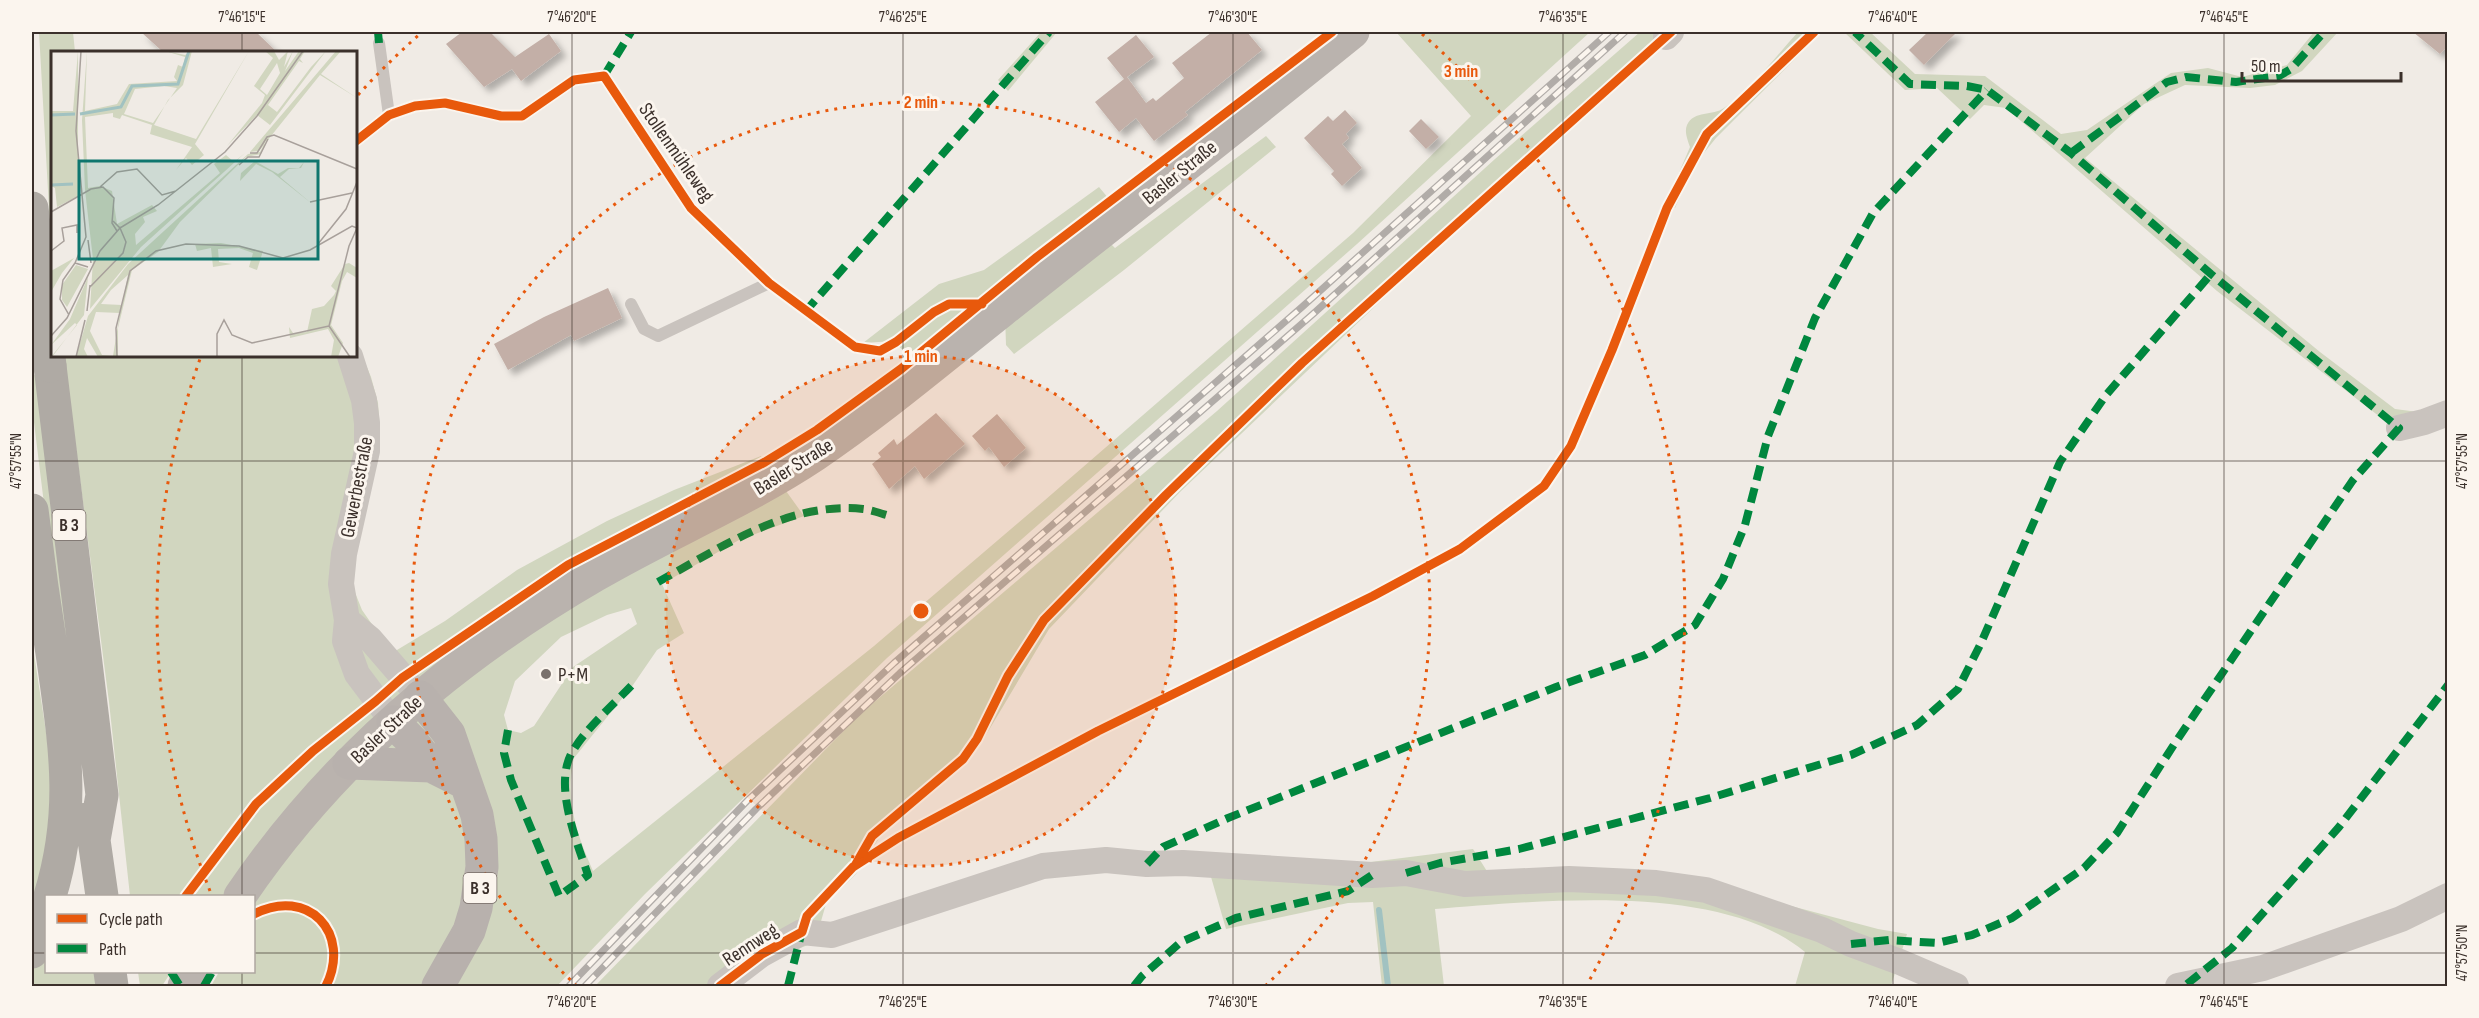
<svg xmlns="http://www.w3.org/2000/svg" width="2479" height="1018" font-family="'Sofia Sans Condensed',sans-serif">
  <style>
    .green { fill: #d1d6bf; fill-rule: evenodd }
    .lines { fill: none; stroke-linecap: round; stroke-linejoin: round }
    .stream { stroke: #a1c2c1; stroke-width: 6 }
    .building { fill: #c3afa7; filter: url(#shadow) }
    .lane { stroke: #c9c3be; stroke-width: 12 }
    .street { stroke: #c9c3be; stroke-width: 26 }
    .secondary { stroke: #bab3ae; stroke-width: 33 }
    .primary { stroke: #b8b1ad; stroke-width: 33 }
    .highway { stroke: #afaaa4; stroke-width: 33 }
    .rail-casing { stroke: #b1aca8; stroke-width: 7 }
    .rail { stroke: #fbf5ee; stroke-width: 4.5; stroke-dasharray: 14; stroke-linecap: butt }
    .highway-bridge { stroke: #afaaa4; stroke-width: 33 }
    .quiet { stroke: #00873e; stroke-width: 8; stroke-dasharray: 15 8; stroke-linecap: butt }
    .cycleway-casing { stroke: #fbf5ee; stroke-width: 13 }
    .cycleway { stroke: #e8590c; stroke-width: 9 }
    .ticks { fill: none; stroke: #3b302b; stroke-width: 1.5; stroke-opacity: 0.45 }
    .ring { fill: none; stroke: #e8590c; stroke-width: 3; stroke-dasharray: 3 6 }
    .poi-dot { fill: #7a716c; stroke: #fbf5ee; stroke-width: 2 }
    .labels { text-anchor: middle; stroke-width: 6; stroke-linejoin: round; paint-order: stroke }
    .shield { fill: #fbf5ee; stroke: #756b66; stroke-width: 1.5 }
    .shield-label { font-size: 18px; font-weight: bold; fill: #3b302b }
    .street-label { font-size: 20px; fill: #3b302b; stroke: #fbf5ee }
    .poi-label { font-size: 20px; fill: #3b302b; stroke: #fbf5ee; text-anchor: start }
    .inset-river { fill: none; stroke: #a1c2c1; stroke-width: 3 }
    .inset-road { fill: none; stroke: #a8a09b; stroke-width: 1.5 }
    .view { fill: #0f766e; fill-opacity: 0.15; stroke: #0f766e; stroke-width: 3 }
    .inset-edge { fill: none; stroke: #3b302b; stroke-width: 3 }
    .centre { fill: #e8590c; stroke: #fbf5ee; stroke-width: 3 }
    .ring-label { font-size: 18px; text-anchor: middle; font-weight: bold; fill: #e8590c; stroke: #fbf5ee; stroke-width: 6; stroke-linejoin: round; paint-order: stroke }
    .neatline { fill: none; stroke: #3b302b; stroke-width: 2 }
    .ticks-label { font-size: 15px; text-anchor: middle; fill: #3b302b }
  </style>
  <defs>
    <filter id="shadow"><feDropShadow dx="5.5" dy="5.5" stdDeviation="3" flood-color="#0004"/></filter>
  </defs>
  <rect width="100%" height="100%" fill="#f0ebe5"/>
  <!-- green -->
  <path class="green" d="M39,32H73L75,52H52V261Z
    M1041,32H1057L1008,91L998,80Z
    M1396,32H1590L1357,244L887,658L645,894L557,986H211L219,972H254V896H130L109,702L64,356H356V341L371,377L378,403L380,431L352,556V585L362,610L392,653L445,621L517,570L607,521L674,490L761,456L804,516L739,540L662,584L684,633L657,650L633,685L574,758C565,800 576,833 593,871L874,646L1045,500L1353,233L1471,116ZM631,608L637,624L573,667L534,726L521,733L508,730L504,715L515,681L561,637L607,615Z
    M1640,32H1666L1669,41L1407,276L1180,492L1049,629L983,740L965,765L883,832L856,874L826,904L815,942L774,959L735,986H595L859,715L1217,411L1495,159Z
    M1798,32H1822L1716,138L1695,164L1675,208L1666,203L1690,147C1688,141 1684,132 1687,125C1694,110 1713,116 1724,108C1751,90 1776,56 1798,32Z
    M1844,32H1870L1915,74L1985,76L2061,134L2087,130L2171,73L2208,68L2242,77L2287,65L2314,32H2338L2302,71L2275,85L2250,88L2185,85L2144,104L2085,158L2320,352L2395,409L2426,413L2406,437L2217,291L2006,108L1984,105L1970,119L1937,88L1905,90Z
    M1266,136L1276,147L1124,270L1014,354L1006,345L1005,315L1106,239L1115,248Z
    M1099,187L1109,199L1036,254L910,358L894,341L863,343L939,284L984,270Z
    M37,373L72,685L45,512L32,406V377Z
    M32,641L51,764L50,834L32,922Z
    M1473,849L1490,876H1678L1878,929L1907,934L1891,986H1795L1805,952C1720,881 1540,901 1435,909L1444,986H1382L1373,902L1348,903L1226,929L1205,856L1347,865Z
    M46,934V972H94L96,986H32V967Z
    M138,972H171L162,986H140Z"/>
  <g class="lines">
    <!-- stream -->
    <path class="stream" d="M1379,910L1388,986"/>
  </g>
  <!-- building -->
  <path class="building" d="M141,32H256L277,52H163Z
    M462,32H490L515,57L549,34L561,51L521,81L512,69L484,87L446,44Z
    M1212,32H1247L1262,50L1185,112L1188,115L1154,141L1136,118L1119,132L1095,102L1124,79L1107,58L1136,35L1154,57L1127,77L1146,103L1153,98L1156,101L1184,78L1172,63Z
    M1928,32H1957L1924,65L1909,50Z
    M2413,32H2448V46L2440,54Z
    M1345,110L1357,123L1346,134L1349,138L1342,144L1362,168L1342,186L1331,174L1334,171L1304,138L1328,116L1333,121Z
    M1421,119L1439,137L1426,149L1409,131Z
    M608,288L622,318L574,341L571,335L508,370L494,344L544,317Z
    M936,413L965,444L924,479L915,466L889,489L872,464L881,457L878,453L894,439L897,445Z
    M997,414L1026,448L1004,467L989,447L985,451L972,436Z"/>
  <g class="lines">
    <!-- lane -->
    <path class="lane" d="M379,43L389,115
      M356,141L389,115L415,106L445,103L501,116H522L574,80L604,76L691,208L769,283L855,347L880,351L896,342L934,312L949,304H982L999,311
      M631,304L644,329L658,336L769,283"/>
    <!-- street -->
    <path class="street" d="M1666,37L1671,32
      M350,356L364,400L367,423V451L344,554L341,584L347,620L345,641L357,674L393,722
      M2399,428L2424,422L2448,413
      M347,620L370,639L420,697
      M720,986L762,954L802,932L832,935L1043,866L1106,860L1147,864L1183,863L1372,875L1406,873L1465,884L1569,879L1656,883L1706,890L1822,930L1851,944L1900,962L1956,986
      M2178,986L2263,968L2401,919L2448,896"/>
    <!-- secondary -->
    <path class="secondary" d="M240,896C331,762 456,656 596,575C668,533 746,501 815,455C880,411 940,360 1002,311C1119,218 1237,126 1353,32
      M184,986L192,972"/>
    <!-- primary -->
    <path class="primary" d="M420,697L449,734L477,815L481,839L482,867L476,908L469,931L438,986
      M393,722L412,741L431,766
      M349,763L431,766L465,783"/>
    <!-- highway -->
    <path class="highway" d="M32,208L44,309
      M50,366L102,795L94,840
      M32,510C38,560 45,610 53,660C65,747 76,810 50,896
      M87,819L94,840L102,896
      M32,952L46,910
      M110,972L112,986"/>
    <!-- rail casing -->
    <g class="rail-casing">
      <path id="rail" d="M569,986L748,800L894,663L1302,307L1609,32
        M585,986L756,809L900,673L1313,314L1625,32"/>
    </g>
    <!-- rail -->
    <use href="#rail" class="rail"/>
    <!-- highway-bridge -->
    <path class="highway-bridge" d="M44,309L50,366"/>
    <!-- quiet -->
    <path class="quiet" d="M378,32L379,43
      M604,76L631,32
      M2071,153L2167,82L2186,77L2236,82L2279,76L2291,69L2324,32
      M805,312L1049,32
      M658,582C720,548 789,501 863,509C872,510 882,514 890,516
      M508,730L504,753L511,780L559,896L588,875C577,842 554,788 571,754C584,730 613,705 632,685
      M1147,864L1163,847L1228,818L1556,687L1645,655L1695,625L1723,579L1745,525L1768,436L1815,318L1873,213L1987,90
      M1406,873L1440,863L1519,849L1710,798L1851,755L1917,725L1958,689L1981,643L2060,462L2106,395L2211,274
      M1851,944L1889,940L1937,943L1972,935L2012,918L2084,868L2117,833L2175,743L2353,480L2399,428L2211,274L2071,153L1987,90L1967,86L1910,84L1855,32
      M171,972L180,986
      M2187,984L2232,948L2339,827L2448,685
      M204,986L212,972
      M788,986L802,931
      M1134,986L1142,976L1181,942L1236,918L1348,891L1372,875"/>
    <!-- cycleway casing -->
    <g class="cycleway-casing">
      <path id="cycleway" d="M356,141L389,115L415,106L445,103L501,116H522L574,80L604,76L691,208L769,283L855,347L880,351L896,342L934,312L949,304H982
        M856,864L872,836L963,759L977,739L1008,676L1044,620L1166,495L1302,363L1671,32
        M186,896L256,804L313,751L376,701L402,678L568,565L765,462L817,430L901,369L1037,257L1332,32
        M254,914C308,886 352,933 326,986
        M720,986L762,954L802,932L807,916L853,867L898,838L1098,731L1373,596L1460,549L1544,486L1571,446L1612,350L1667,208L1707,134L1814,32"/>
    </g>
    <!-- cycleway -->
    <use href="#cycleway" class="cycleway"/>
  </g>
  <!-- ticks -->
  <path class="ticks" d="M242,32V52M572,32V986M903,32V986M1233,32V986M1563,32V986M1893,32V986M2224,32V986M242,356V896M32,461H2448M32,953H46M254,953H2448M242,972V986"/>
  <!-- distance rings -->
  <circle cx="921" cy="611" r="255" fill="#e8590c" fill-opacity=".12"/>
  <g class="ring">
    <circle cx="921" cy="611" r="255"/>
    <path d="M577 986A509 509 0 1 1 1265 986"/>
    <path d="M210 891A764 764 0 0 1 201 356M358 95A764 764 0 0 1 420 34M1422 34A764 764 0 0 1 1589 981"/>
  </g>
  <!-- markers -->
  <circle class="poi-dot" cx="546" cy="674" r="6"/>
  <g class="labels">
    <!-- shield labels -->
    <g class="shield">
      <rect x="52.5" y="510" width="33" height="30" rx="4.5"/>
      <rect x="463.5" y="873" width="33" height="30" rx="4.5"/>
    </g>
    <g class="shield-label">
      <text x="69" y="531">B 3</text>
      <text x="480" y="894">B 3</text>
    </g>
    <!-- street labels -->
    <g class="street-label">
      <text transform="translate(677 152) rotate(55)" y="7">Stollenmühleweg</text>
      <text transform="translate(1179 172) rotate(-39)" y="7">Basler Straße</text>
      <text transform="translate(793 466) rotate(-32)" y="7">Basler Straße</text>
      <text transform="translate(356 487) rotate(-79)" y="7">Gewerbestraße</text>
      <text transform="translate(386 729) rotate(-43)" y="7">Basler Straße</text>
      <text transform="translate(750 944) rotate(-33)" y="7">Rennweg</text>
    </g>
    <!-- poi labels -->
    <g class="poi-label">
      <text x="558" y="681">P+M</text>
    </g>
  </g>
  <!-- overview -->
  <g transform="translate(51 51)">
    <rect width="306" height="306" fill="#f0ebe5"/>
    <path d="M27,0V145L6,156L4,137L0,135V60H22ZM36,0L34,60L66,53L78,33L126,30L123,26L127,14L132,16L134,6L114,0L134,4L141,0L132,34L117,49L103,74L145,88L198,0L144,93L153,104L141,114L135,107L125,119L141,96L99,83L101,74L71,64L69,68L62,66V62L34,66L37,137L49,135L61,140L66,173L101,154L106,160L92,166L94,171L84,183L85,194L169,122L163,113L175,104L183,111L194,102L90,196L39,258L42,208L34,139L31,69ZM113,35L126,37L102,72L73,63L84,38ZM214,0H223L228,9L237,0L233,16L242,0L234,20L248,0H254L249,8L252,12L248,10L217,54L226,61L260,16L275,0L219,74L206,64L176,95L211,52L214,44L203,35L222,7ZM226,12L229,22L216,44L209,38ZM285,0H290L270,23L306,47L269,24L208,100L199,101ZM216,88L210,103L195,106L129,171L107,201L81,219L67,277V306H47L36,287L33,298L37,306H25L37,265L77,213L197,103L209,101ZM77,224L71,254L50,253L60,239ZM45,261L69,262L62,305L51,304L39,280ZM204,110L227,123L237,117H248L253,111L250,117L238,118L229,126L260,152L221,121L205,113L189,130L190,122ZM170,192L212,200L206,219L198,216L202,202L188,197L167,198L168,211L181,213L162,216L160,197L146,200L144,193ZM23,207L11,222L0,241V220ZM298,212L306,217V227L296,221L291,230L280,274L292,292L287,306H280L283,289L277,278L239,287L238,276L242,282L256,281L261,258L273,255L283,244L285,240L280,235L294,213ZM25,214L37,218L16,256L11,249V234ZM37,226L33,264L1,306H0L26,274L24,272L0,294L19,268Z" fill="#d1d6bf" fill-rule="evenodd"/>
    <path class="inset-river" d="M29,63L70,56L81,35L127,33L138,0M0,64L24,63M0,134L22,133"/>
    <path class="inset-road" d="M199,102H206L216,86L223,84L306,118M188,114L197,106H208L217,88M49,136L66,121L86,118L111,144L125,140M259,151L301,142M0,161L40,138L52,136L63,147L61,172L66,180M62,170L69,177L107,154L174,101L206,65L252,0M37,189L40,212M267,193L295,158L306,131M0,200L13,190L11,177L26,174V182M24,212L35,186L25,80L30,0M36,260L39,234M18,264L9,248L12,229L24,212L37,216M0,285L16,267L49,200L69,177L75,191L72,202L39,236M25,306L34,269M66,306L65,277L79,220L105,200L135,193L188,195L232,207L259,199L301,175L306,177M166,306V283L173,269L181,284L201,292L278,275M299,306L278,275L298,195L306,177"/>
    <path class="view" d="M28,110H267V208H28Z"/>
    <rect width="306" height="306" class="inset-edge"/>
  </g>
  <circle cx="921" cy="611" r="9" class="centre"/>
  <g class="ring-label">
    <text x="1461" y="77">3 min</text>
    <text x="921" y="108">2 min</text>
    <text x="921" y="362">1 min</text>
  </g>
  <!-- border -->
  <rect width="2479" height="1018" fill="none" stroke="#fbf5ee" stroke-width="66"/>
  <!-- legend -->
  <rect x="45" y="895" width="210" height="78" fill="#fbf5ee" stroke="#aea6a0" stroke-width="1.5"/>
  <rect x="57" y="914" width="30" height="9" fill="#e8590c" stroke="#aea6a0" stroke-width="1.5"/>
  <text x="99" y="925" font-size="18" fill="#3b302b">Cycle path</text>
  <rect x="57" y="944" width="30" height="9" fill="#00873e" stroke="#aea6a0" stroke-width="1.5"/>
  <text x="99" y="955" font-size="18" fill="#3b302b">Path</text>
  <!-- scale -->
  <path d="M2242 72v9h159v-9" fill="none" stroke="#3b302b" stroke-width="3"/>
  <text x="2251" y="72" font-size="18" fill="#3b302b" stroke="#fbf5ee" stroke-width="4.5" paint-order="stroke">50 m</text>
  <rect x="33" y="33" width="2413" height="952" class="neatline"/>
  <g class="ticks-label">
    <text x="242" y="22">7°46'15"E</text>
    <text x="572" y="22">7°46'20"E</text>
    <text x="903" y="22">7°46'25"E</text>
    <text x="1233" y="22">7°46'30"E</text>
    <text x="1563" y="22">7°46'35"E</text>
    <text x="1893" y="22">7°46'40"E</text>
    <text x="2224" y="22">7°46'45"E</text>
    <text transform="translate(16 461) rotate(-90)" y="5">47°57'55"N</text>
    <text transform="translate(2462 461) rotate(-90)" y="5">47°57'55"N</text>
    <text transform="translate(2462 953) rotate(-90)" y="5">47°57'50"N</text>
    <text x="572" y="1007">7°46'20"E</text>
    <text x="903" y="1007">7°46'25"E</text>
    <text x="1233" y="1007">7°46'30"E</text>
    <text x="1563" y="1007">7°46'35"E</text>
    <text x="1893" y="1007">7°46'40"E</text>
    <text x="2224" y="1007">7°46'45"E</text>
  </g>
</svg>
